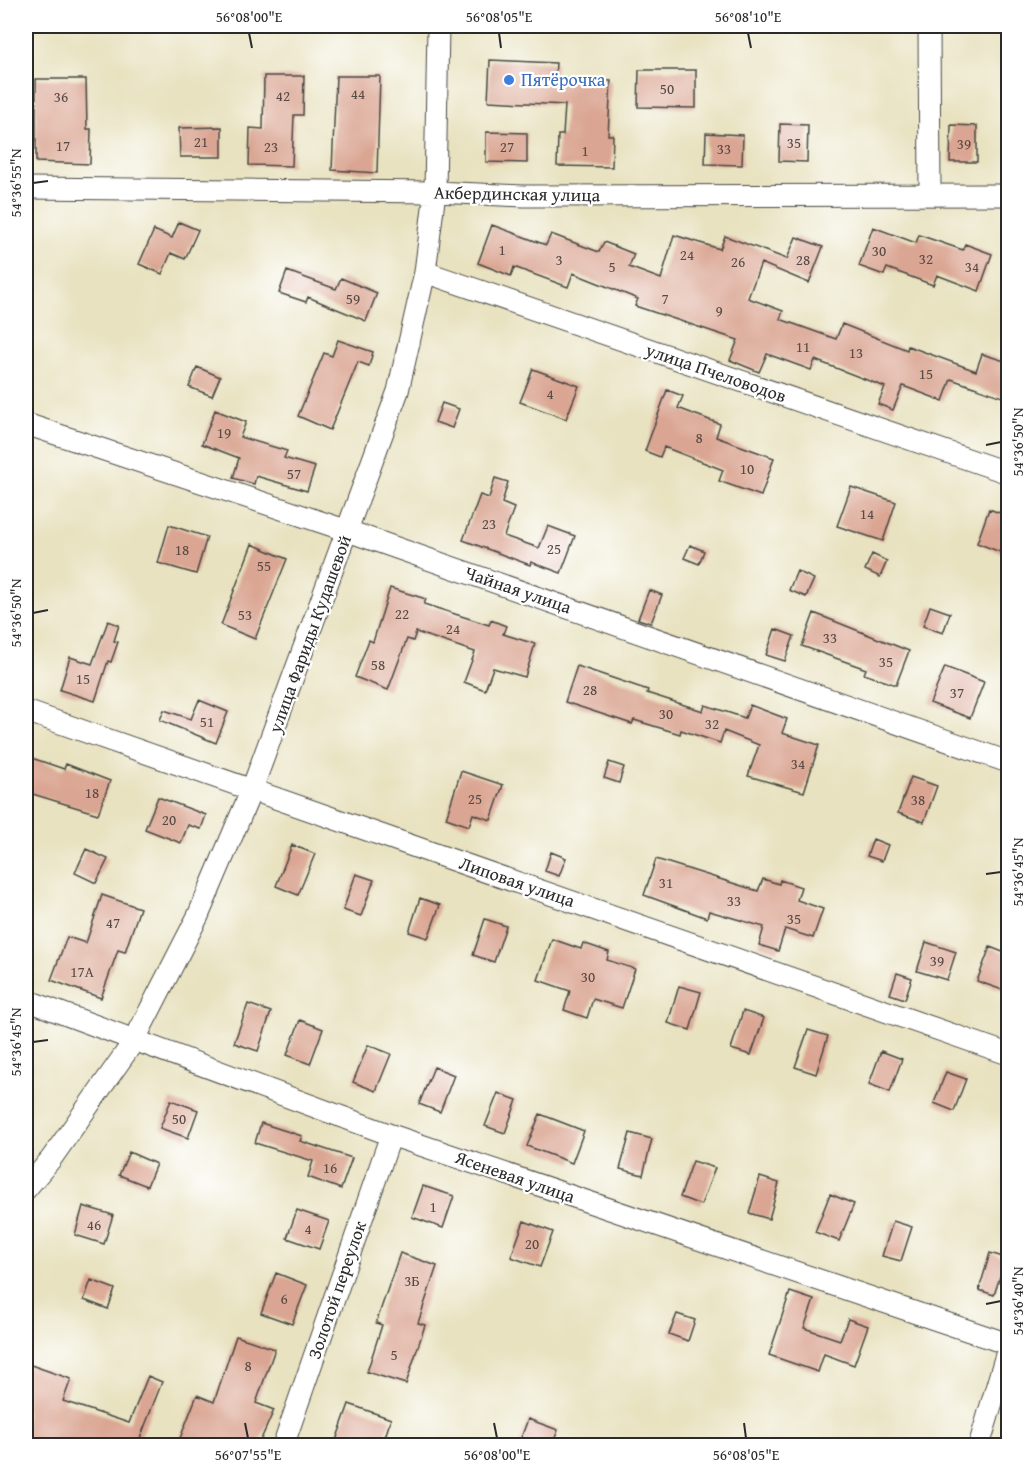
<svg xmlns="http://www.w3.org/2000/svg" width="1034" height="1471" font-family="'Gentium Book Plus',serif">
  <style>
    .building { fill: #daa592 }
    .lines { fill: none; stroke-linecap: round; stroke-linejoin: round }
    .street-casing { stroke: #474641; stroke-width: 23 }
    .street { stroke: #fff; stroke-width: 21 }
    .ticks { fill: none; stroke: #2b2b2b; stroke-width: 2 }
    .shop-dot { fill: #3f7fe0; stroke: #fff; stroke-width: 2 }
    .labels { text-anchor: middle; stroke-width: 4.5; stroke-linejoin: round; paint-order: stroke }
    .number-label { font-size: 15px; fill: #574a45 }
    .shop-label { font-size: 18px; fill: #366cbe; stroke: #fff; text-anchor: start }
    .street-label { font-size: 18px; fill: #2b2b2b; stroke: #fff }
    .neatline { fill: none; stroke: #2b2b2b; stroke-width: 2 }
    .ticks-label { font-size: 15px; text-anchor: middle; fill: #2b2b2b }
  </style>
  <rect width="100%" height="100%" fill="#fff"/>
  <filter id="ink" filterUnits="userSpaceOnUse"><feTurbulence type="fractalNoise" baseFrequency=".0167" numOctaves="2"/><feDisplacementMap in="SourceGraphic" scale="12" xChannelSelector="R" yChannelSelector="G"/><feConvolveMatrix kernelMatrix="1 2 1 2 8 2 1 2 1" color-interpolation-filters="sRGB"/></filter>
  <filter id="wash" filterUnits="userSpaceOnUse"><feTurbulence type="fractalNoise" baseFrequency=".008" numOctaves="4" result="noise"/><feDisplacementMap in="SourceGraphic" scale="24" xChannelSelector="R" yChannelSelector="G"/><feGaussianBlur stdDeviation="1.35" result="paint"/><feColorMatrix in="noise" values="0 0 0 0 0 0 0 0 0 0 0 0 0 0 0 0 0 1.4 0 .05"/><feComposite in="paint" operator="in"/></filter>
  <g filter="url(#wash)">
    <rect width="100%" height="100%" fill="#e8e2c0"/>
    <g id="blocks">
      <!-- building -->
      <path class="building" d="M490,60L556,63L555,78L611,81L608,135H613L612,167L557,166L558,135H563L565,105L488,101Z
        M639,70H696V108L638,107Z
        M264,76H304L303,115H294L292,166L249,165L250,128L263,129Z
        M336,76H380L377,173L332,170Z
        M36,79H86L87,129H91L90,164L36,162Z
        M780,124L808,125L807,162L779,161Z
        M951,125L977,126V162H950Z
        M222,127V157H180L179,128Z
        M486,132L527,133V163L486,162Z
        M706,133L743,135L742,165L705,164Z
        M179,222L198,230L185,259L171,253L162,274L139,264L154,230L172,238Z
        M492,225L546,245L551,234L599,252L604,242L634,254L629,267L661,279L674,235L720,249L725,236L787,259L796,237L823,247L809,283L761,263L748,298L783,311L780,319L836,339L842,324L907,350L908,346L976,371L982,354L1008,362V399L951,379L943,401L903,386L893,410L878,404L885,387L815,360L811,370L767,354L759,372L730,360L738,340L635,306L638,299L573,273L568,287L514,267L511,276L478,263Z
        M873,227L916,243L919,235L963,250L965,244L992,254L979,291L937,275L933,285L887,268L884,275L859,266Z
        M287,271L336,289L341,278L377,293L366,321L308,297L306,302L279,293Z
        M338,340L373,352L369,366L358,362L330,430L298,416L324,353L332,356Z
        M197,367L220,377L212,396L189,387Z
        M533,369L579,386L566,419L520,402Z
        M667,390L683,396L678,408L720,424L716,437L774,458L761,496L719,481L723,470L664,447L660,457L645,451Z
        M442,403L459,409L452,428L435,422Z
        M215,410L246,422L240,437L287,451L284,458L315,467L307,491L256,476L254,484L233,478L239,458L202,444Z
        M495,478L508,482L502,503L514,508L504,536L539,548L548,526L575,536L561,573L531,562L530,565L463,540L480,495L489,498Z
        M851,487L896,502L883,541L837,526Z
        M989,509L1008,516V555L977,543Z
        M169,525L207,537L196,574L158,563Z
        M252,544L287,559L255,639L221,625Z
        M690,545L704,551L699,564L684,558Z
        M872,554L887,561L880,577L865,570Z
        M797,571L814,579L806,597L789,590Z
        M390,588L426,599L424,604L489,625L491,620L506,626L503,634L535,644L525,677L493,668L485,690L464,682L475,652L416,632L413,641L407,639L388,690L355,677L369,640L373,642Z
        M649,590L662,595L651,623L638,619Z
        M930,606L950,613L943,633L923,626Z
        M814,613L909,651L896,685L864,674L866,669L802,646Z
        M108,621L119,625L114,641L118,642L111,662L108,661L95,701L60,690L70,657L92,664Z
        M775,629L794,636L785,661L766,655Z
        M577,666L648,690L647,693L703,711L705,705L745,718L750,705L787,719L782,733L819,745L804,792L748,776L759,745L724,731L720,743L681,730L680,734L634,720L632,724L565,702Z
        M945,667L984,682L970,718L930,703Z
        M199,700L228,712L216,743L160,720L164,710L191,719Z
        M26,756L64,769L66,764L110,781L98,814L26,792Z
        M609,762L624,767L619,783L604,778Z
        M461,771L503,785L491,820L473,814L469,826L446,818Z
        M911,777L937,786L924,822L898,813Z
        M158,797L206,815L201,829L188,825L181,843L145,829Z
        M873,839L888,845L882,861L867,856Z
        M292,845L315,854L298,895L276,886Z
        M86,849L108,859L96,883L75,873Z
        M551,852L566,858L559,876L545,871Z
        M656,859L758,891L763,879L779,884L780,880L801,887L797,900L823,909L813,938L785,929L778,951L759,945L764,927L709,911L707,918L644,895Z
        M356,874L374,880L361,916L343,910Z
        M102,895L140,908L125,952L118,950L101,998L51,980L67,937L86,943Z
        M420,898L440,905L428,938L409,932Z
        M485,919L506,926L494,962L473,955Z
        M552,939L581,949L583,943L609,952L607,960L635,969L622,1008L593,999L587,1018L564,1010L570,991L538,980Z
        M926,942L956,952L947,980L917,971Z
        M990,947L1008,954V992L977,981Z
        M897,973L912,978L905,999L890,994Z
        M679,986L701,992L690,1030L668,1023Z
        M248,1004L271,1012L258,1051L234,1043Z
        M743,1011L764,1018L751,1055L731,1049Z
        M300,1020L323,1029L310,1064L287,1055Z
        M808,1030L828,1036L816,1074L795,1067Z
        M368,1045L391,1054L376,1091L353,1082Z
        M881,1051L902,1059L890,1092L869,1084Z
        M434,1067L454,1075L440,1112L419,1104Z
        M946,1072L966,1079L954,1111L934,1103Z
        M498,1093L517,1100L505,1133L485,1126Z
        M171,1100L198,1110L188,1138L160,1128Z
        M540,1114L584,1131L572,1163L527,1146Z
        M261,1123L302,1136L300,1141L352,1158L341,1189L308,1177L313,1161L255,1143Z
        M630,1133L652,1139L643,1175L620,1169Z
        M129,1152L156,1164L147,1186L119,1175Z
        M693,1161L715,1168L701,1205L680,1197Z
        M760,1177L779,1183L769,1219L749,1213Z
        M423,1186L454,1196L443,1228L412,1217Z
        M830,1194L854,1204L839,1241L815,1232Z
        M83,1206L113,1215L104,1244L75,1235Z
        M297,1210L329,1221L319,1249L287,1238Z
        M524,1221L553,1232L540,1267L511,1257Z
        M893,1221L912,1227L901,1261L882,1256Z
        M400,1253L437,1266L418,1323L425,1325L406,1384L367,1372L382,1325L376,1323Z
        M990,1253L1006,1258L994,1295L979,1290Z
        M276,1273L307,1285L292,1324L261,1313Z
        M91,1280L115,1289L108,1309L84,1300Z
        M790,1292L814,1300L804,1328L840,1340L848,1319L868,1326L854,1365L824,1354L818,1372L769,1355Z
        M677,1314L695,1320L688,1341L669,1334Z
        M236,1336L275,1349L256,1403L274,1410L258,1446H177L197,1395L214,1402Z
        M28,1364L71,1379L63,1401L129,1423L148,1376L162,1382L137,1446H79L67,1442L66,1446H46L26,1438V1372Z
        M349,1404L391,1419L382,1446H334Z
        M528,1419L558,1430L552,1446H518Z"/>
    </g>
  </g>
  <g filter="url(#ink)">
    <use href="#blocks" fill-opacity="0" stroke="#474641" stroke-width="1.5"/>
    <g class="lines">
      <!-- street casing -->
      <g class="street-casing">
        <path id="street" d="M929,26L930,193
          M26,188L435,192L524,196L1008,195
          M425,272L1008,473
          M26,424L348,531L1008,762
          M26,711L1008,1054
          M26,1000L391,1135L1008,1344
          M26,1189L51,1159L134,1041L198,916L252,789L398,391L425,272L435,192L438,26
          M283,1446L391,1135
          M979,1446L1008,1348"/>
      </g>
      <!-- street -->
      <use href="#street" class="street"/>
    </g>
  </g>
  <!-- ticks -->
  <path class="ticks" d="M249,33L252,48M499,33L501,48M748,33L751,48M33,183L48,181M986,445L1001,442M33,613L48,610M986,874L1001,872M33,1042L48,1040M986,1304L1001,1301M245,1423L248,1438M494,1423L497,1438M744,1423L746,1438"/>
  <!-- markers -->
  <circle class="shop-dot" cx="509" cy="80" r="6"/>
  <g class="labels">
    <!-- number labels -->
    <g class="number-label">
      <text x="667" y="94">50</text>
      <text x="358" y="99">44</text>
      <text x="283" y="101">42</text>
      <text x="61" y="102">36</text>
      <text x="201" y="147">21</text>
      <text x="794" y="148">35</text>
      <text x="964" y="149">39</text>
      <text x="63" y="151">17</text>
      <text x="271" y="152">23</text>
      <text x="507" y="152">27</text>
      <text x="724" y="154">33</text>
      <text x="585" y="156">1</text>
      <text x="502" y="255">1</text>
      <text x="879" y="256">30</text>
      <text x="687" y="260">24</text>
      <text x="926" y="264">32</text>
      <text x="559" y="265">3</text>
      <text x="803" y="265">28</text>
      <text x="738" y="267">26</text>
      <text x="612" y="272">5</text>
      <text x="972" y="272">34</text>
      <text x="353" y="304">59</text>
      <text x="665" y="304">7</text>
      <text x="719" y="316">9</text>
      <text x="803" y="352">11</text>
      <text x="856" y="358">13</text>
      <text x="926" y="379">15</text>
      <text x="550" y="399">4</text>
      <text x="224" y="438">19</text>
      <text x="699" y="443">8</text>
      <text x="747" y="474">10</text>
      <text x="294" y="479">57</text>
      <text x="867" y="519">14</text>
      <text x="489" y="529">23</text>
      <text x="554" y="554">25</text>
      <text x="182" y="555">18</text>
      <text x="264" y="571">55</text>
      <text x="402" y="619">22</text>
      <text x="245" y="620">53</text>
      <text x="453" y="634">24</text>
      <text x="830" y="643">33</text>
      <text x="886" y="667">35</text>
      <text x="378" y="670">58</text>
      <text x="83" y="684">15</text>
      <text x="590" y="695">28</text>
      <text x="957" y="698">37</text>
      <text x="666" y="719">30</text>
      <text x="207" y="727">51</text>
      <text x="712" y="729">32</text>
      <text x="798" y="769">34</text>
      <text x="92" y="798">18</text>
      <text x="475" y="804">25</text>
      <text x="918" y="805">38</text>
      <text x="169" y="825">20</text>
      <text x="666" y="888">31</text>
      <text x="734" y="906">33</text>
      <text x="794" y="924">35</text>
      <text x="113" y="928">47</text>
      <text x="937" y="966">39</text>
      <text x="82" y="977">17А</text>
      <text x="588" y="982">30</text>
      <text x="179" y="1124">50</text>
      <text x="330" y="1173">16</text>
      <text x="433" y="1212">1</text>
      <text x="94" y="1230">46</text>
      <text x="308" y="1234">4</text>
      <text x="532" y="1249">20</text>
      <text x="412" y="1286">3Б</text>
      <text x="284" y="1304">6</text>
      <text x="394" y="1360">5</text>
      <text x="248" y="1371">8</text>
    </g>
    <!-- shop labels -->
    <g class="shop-label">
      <text x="521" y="86">Пятёрочка</text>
    </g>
    <!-- street labels -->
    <g class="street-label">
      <text transform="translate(517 194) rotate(1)" y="6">Акбердинская улица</text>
      <text transform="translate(716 373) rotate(19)" y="6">улица Пчеловодов</text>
      <text transform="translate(518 590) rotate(19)" y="6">Чайная улица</text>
      <text transform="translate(310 634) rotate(-70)" y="6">улица Фариды Кудашевой</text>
      <text transform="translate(517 882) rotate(19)" y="6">Липовая улица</text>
      <text transform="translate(515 1177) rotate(19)" y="6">Ясеневая улица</text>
      <text transform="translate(337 1290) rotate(-71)" y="6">Золотой переулок</text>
    </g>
  </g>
  <!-- margin -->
  <rect width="1034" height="1471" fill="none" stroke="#fff" stroke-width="66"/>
  <rect x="33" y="33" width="968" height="1405" class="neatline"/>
  <g class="ticks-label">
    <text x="249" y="22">56°08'00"E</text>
    <text x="499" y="22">56°08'05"E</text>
    <text x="748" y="22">56°08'10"E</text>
    <text transform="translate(16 183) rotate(-90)" y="5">54°36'55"N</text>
    <text transform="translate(1018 442) rotate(-90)" y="5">54°36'50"N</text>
    <text transform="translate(16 613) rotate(-90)" y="5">54°36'50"N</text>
    <text transform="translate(1018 872) rotate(-90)" y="5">54°36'45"N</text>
    <text transform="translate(16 1042) rotate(-90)" y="5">54°36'45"N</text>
    <text transform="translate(1018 1301) rotate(-90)" y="5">54°36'40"N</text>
    <text x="248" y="1460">56°07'55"E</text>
    <text x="497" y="1460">56°08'00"E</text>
    <text x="746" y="1460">56°08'05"E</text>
  </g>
</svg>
